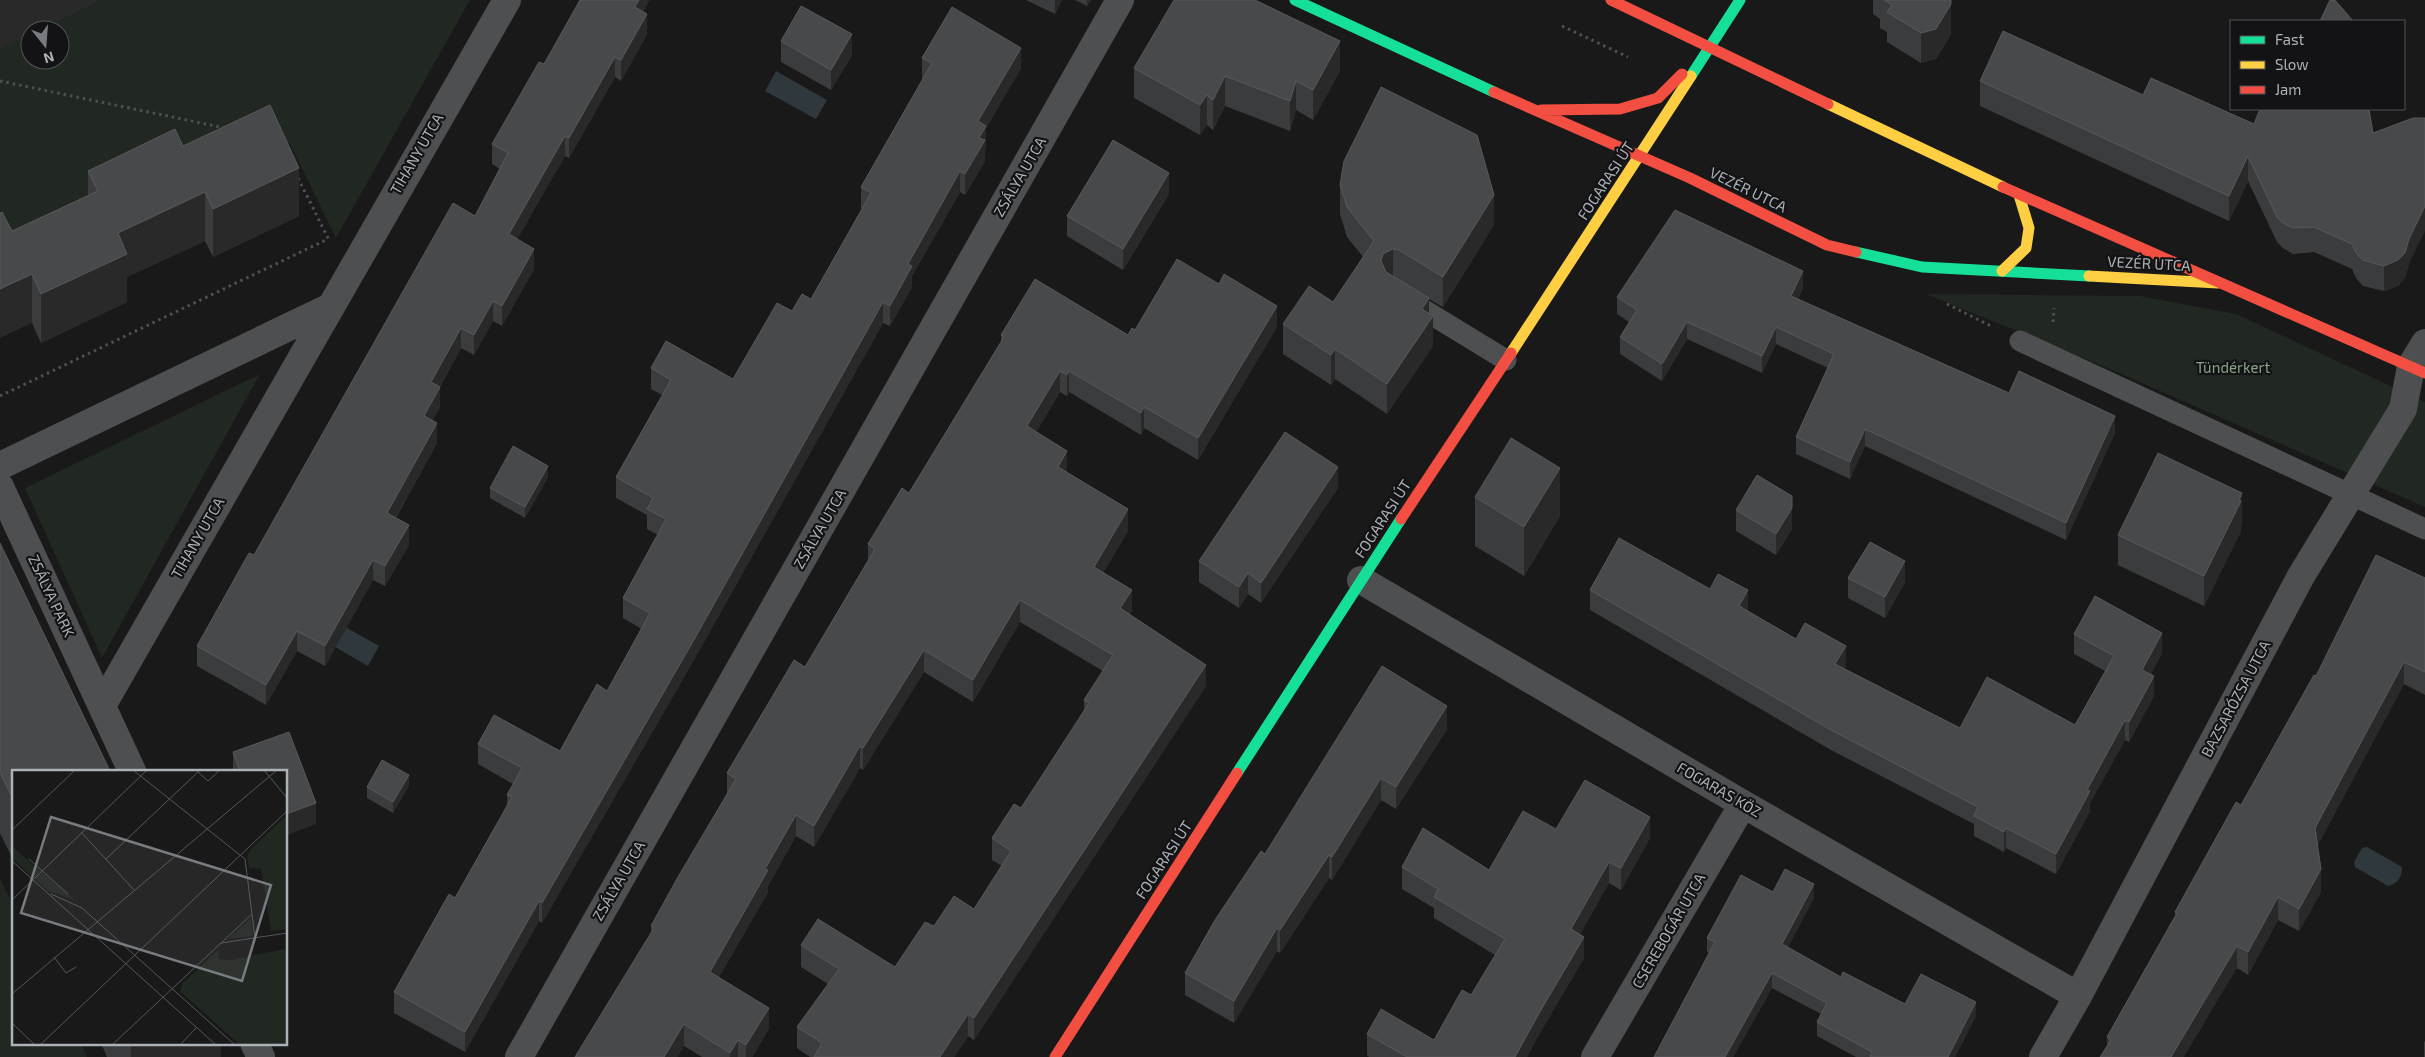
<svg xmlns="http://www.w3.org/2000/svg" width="2425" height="1057" font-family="'Exo 2',sans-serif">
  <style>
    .green { fill: #212721; fill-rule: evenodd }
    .water { fill: #2f383c }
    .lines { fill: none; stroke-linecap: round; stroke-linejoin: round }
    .path { stroke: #4f5052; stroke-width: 3; stroke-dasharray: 2.5 4; stroke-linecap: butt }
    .lane { stroke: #4d4f51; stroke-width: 21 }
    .street { stroke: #4d4f51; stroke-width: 28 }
    .fast { stroke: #16e098; stroke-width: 11 }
    .slow { stroke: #ffcf43; stroke-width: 11 }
    .jam { stroke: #f24e42; stroke-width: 11 }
    .wall { fill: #3b3c3d }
    .shaded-wall { fill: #292929 }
    .building { fill: #47494a; stroke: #57595c }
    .labels { text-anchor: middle; stroke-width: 4.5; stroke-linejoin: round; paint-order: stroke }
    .street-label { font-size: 15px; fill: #abb2b8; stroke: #131315 }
    .park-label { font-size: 15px; fill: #88a284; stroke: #131315 }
    .inset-road { fill: none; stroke: #535659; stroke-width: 1 }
    .view { fill: #787c80; fill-opacity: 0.15; stroke: #787c80; stroke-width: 2.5 }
    .inset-edge { fill: none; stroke: #abb2b8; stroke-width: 2.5 }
  </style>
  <rect width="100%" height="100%" fill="#191919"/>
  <!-- green -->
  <path class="green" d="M0,0H470L336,238L290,144L183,194L0,261ZM30,30H60V60H30Z
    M1926,294L2140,296L2236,314L2425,402V507L2117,372Z
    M260,374L102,658L25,488Z
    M0,879L14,907V1043H81L87,1057H0Z"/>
  <!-- water -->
  <path class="water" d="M776,71L827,100L816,119L765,91Z
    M340,624L379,646L368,666L330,644Z
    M2367,847L2402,867C2402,877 2398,884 2388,886L2355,867L2354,862L2362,848Z"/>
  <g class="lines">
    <!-- path -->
    <path class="path" d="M1562,26L1628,57
      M0,81L225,128
      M298,178L330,242
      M1947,304L1993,327
      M2053,322L2054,308
      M0,396L328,239"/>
    <!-- lane -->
    <path class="lane" d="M1406,299L1506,360
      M2020,341L2425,529"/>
    <!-- street -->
    <path class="street" d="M0,466L328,308
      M0,487L132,771
      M1361,580L1743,804L2078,996
      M103,704L507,0
      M254,1043L261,1057
      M519,1057L1120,0
      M1595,1057L1743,804
      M2043,1057L2078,996L2301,576L2403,409L2411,366L2425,343"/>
    <!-- fast -->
    <path class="fast" d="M1295,0L1494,92
      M1691,76L1740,0
      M1856,252L1922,267L2089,276
      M1237,773L1401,519"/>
    <!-- slow -->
    <path class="slow" d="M1828,104L2003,187
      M2002,271L2026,248L2029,228L2019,195
      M2089,276L2218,283
      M1511,353L1691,76"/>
    <!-- jam -->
    <path class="jam" d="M1611,0L1828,104
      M1494,92L1690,178L1827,245L1856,252
      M1541,110L1620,109L1658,98L1682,74
      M2003,187L2425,373
      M1401,519L1511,353
      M1055,1057L1237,773"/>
  </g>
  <!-- wall -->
  <path class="wall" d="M1026,0H1062L1055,14Z
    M1075,0H1091L1087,6Z
    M1873,0H1951V34L1936,59L1921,63L1887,42V32L1880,28V19L1873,14Z
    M643,12L647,34L621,81L615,77L569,158L565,156L517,239L534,269L502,326L493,321L474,355L461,348L440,387V407L432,420L437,443L396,518L409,545L385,586L373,580L325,666L297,651L266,705L197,666V646L475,216L500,169L492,164V144L544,64Z
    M781,41L852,55L831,90L781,62Z
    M922,58L1021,68L986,128V146L985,149V161L965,195L960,192L912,276V287L890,326L883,323L695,658L542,923L539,921L465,1052L394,1013V992L455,898L507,806V795L513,784L478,764V744L560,751L607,691L642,629L623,618V598L658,535L647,529V515L616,498V477L662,395L651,389V368L733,379L792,311L811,299L862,209L861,208V187L923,79L922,78Z
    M1134,68L1340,71L1313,120L1296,110L1290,131L1225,106L1213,130L1207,125L1200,135L1134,98Z
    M1980,81L2143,95L2254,124L2409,264L2405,278L2398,286L2384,291L2363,286L2356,278L2352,269L2314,252L2293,254L2283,248L2277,242L2248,181L2229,221L1980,106Z
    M183,146L299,216L213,257L205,241L127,277V302L41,343L32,323L12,231L88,195V171Z
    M1340,185L1494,225L1443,307L1429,299V314L1433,346L1387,414L1335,379L1331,385L1283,354V324L1333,302L1363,257L1347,237L1340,214Z
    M1169,194L1123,270L1067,236V216Z
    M1803,288L1798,299L2009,393L2115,433L2066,540L1865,446L1850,479L1796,454V437L1828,368L1776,344L1762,373L1687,339L1662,381L1620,354V337L1629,322L1617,314V297Z
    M1277,327L1198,460L1144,428L1141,435L1069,392L1067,396L1060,392L1036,432L1067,472L1128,531L1103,573L1132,611L1130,614L1206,686L974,1040L968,1036L954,1057H810L797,1048V1027L828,984L801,967V945L895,967L934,926L974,909L1002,866L992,860V838L1021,808L1084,712V700L1103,671L1020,622L973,702L924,672L863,770L860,768L814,847L796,836L768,886V892L719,977L769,1029L752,1057H702L684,1046L677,1057H575L651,933V926L727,794V773L805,667L868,561V544L909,493L1001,342V335H1128L1135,330Z
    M548,477L525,518L490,498V488Z
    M1338,488L1261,603L1248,594L1239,608L1199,582V561Z
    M1475,497L1560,516L1524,576L1475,546Z
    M1736,510L1792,529L1776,555L1736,531Z
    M2242,523L2241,525V531L2204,606L2118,565V535Z
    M0,543L14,771V862L0,833Z
    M1848,578L1905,582L1885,618L1848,598Z
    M2425,578V695L2404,684L2317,846L2321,892L2299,931L2278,920L2248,975L2237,968L2107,1047V1037L2175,916V912L2241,805L2316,676Z
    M1590,590L1748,610V611L1796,639L1846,666L1844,669L1960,728L2075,725L2105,671L2074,654V634L2162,653L2151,674L2154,696L2129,742L2125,740L2090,803V811L2056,874L2006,848L2004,852L1974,836V824L1831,750L1590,610Z
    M1447,729L1396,809L1381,800L1332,880L1329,878L1280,953L1277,951L1234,1023L1185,995V973L1265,854Z
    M289,732L316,803V824L286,835V771H233V752Z
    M409,785L393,813L367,798V787Z
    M1556,829L1650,838L1621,890L1609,883L1580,934L1584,958L1538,1036L1527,1057H1369L1367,1055V1034L1434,1040L1471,995L1495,955L1434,918V908L1402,889V867L1489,870Z
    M1773,892L1814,898L1788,947L1841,977L1905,1004L1976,1016L1955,1057H1856L1817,1036V1022L1821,1014L1772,988L1733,1057H1654L1709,953L1707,952V938Z
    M2425,1041V1057H2424V1042Z
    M101,1043H221V1057H107Z"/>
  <!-- shaded-wall -->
  <path class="shaded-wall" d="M0,0H101L39,30H30V34L0,49Z
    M639,0H650L635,27V7Z
    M1055,0H1062L1055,14Z
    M1087,0H1091L1087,6Z
    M1951,4V34L1936,59L1921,63V33Z
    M647,14V34L621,81V60Z
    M852,34V55L831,90V70Z
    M1340,41V71L1313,120V90Z
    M1021,48V68L986,128V146L985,149V161L965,195V174L978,121Z
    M615,57V77L569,158V138Z
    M1225,76V106L1213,130V100Z
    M1296,81V110L1290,131V101Z
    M1207,95V125L1200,135V105Z
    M565,136V156L509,254V234Z
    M2248,156V181L2229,221V196Z
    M299,168V216L213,257V209Z
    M960,171V192L912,276V287L890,326V306L908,264Z
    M1169,173V194L1123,270V249Z
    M205,192V241L127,277V302L41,343V294L118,233Z
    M1494,195V225L1443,307V277Z
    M2425,206V231L2409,264L2405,278L2398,286L2384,291V266Z
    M534,249V269L502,326V306Z
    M1393,249V279L1381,291V261L1383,254Z
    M1803,271V288L1791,313V296Z
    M32,274V323L0,338V289Z
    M1429,298V322L1433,316V346L1387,414V384L1422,309Z
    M493,301V321L474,355V335Z
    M883,302V323L695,658L542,923V903Z
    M1277,306V327L1198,460V438Z
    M1687,322V339L1662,381V364Z
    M1776,327V344L1762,373V356Z
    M461,328V348L431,402V382Z
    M1335,349V379L1331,385V355Z
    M1060,371V392L1027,448V426Z
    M1069,371V392L1067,396V375Z
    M440,387V407L424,436V416Z
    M1144,407V428L1141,435V413Z
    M2115,416V433L2066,540V523Z
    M437,423V443L387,533V513Z
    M1865,429V446L1850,479V462Z
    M1067,451V473L1058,467Z
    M548,466V477L525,518V507Z
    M1338,467V488L1261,603V583Z
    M1560,468V516L1524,576V527Z
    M2242,493V523L2241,525V531L2204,606V576Z
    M1792,508V529L1776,555V534Z
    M1128,509V531L1094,589V567Z
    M409,525V545L385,586V566Z
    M373,560V580L325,666V646Z
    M1905,561V582L1885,618V597Z
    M1248,573V594L1239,608V587Z
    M1132,590V611L1120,630V608Z
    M1748,590V610L1739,626V606Z
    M1020,600V622L973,702V680Z
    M297,631V651L266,705V685Z
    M2162,633V653L2142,690V670Z
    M1846,646V666L1835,684V664Z
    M924,650V672L863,770V748Z
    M2404,662V684L2315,851V828Z
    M1206,665V686L974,1040V1018Z
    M2154,676V696L2129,742V722Z
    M1447,706V729L1396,809V787Z
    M2125,720V740L2090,803V811L2056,874V854L2087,790Z
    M860,746V768L814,847V826Z
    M409,775V785L393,813V802Z
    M1381,778V800L1332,880V857Z
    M316,803V824L286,835V814Z
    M796,815V836L768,886V892L710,993V972L765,869Z
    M1650,817V838L1621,890V868Z
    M2006,828V848L2004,852V832Z
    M1329,855V878L1280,953V930Z
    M1609,862V883L1571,950V929Z
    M2321,869V892L2299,931V909Z
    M1814,884V898L1782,958V944Z
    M2278,897V920L2248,975V952Z
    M539,901V921L465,1052V1032Z
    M1277,928V951L1234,1023V1001Z
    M1584,937V958L1538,1036L1527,1057H1515L1538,1015Z
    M2237,946V968L2184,1057H2171Z
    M1772,973V988L1733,1057H1725Z
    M1976,1002V1016L1955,1057H1948Z
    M769,1008V1029L752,1057H746V1045Z
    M968,1014V1036L954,1057H940Z
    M684,1024V1046L677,1057H664Z
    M738,1040V1057H730V1053Z
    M137,1043H221V1057H131V1046Z"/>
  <!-- building -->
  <path class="building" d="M580,0H639L635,7L647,14L621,60L615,57L569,138L565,136L509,234L534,249L502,306L493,301L474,335L461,328L431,382L440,387L424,416L437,423L387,513L409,525L385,566L373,560L325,646L297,631L266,685L197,646L249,553L254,555L453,203L475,216L508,153L492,144L539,62L544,64Z
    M1174,0H1255L1340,41L1313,90L1296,81L1290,101L1225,76L1213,100L1207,95L1200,105L1134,68Z
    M1884,0H1951V4L1936,29L1921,33L1887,12L1892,5Z
    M2330,0H2335L2353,21H2320Z
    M801,6L852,34L831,70L781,41Z
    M952,7L1021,48L978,121L986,126L979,138L985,140L965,174L960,171L908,264L912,266L890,306L883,302L695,638L542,903L539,901L465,1032L394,992L449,894L455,898L512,797L507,795L522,768L478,744L494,715L560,751L597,684L607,691L650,613L623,598L666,519L647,509L653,498L616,477L671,380L651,368L666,341L733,379L777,303L792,311L802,294L811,299L871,193L861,187L932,63L922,58Z
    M2003,31L2143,95L2151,78L2254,124L2260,109H2369L2373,133L2413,118H2425V206L2409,239L2405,253L2398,260L2384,266L2363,260L2356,253L2352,244L2314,227L2293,228L2283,223L2277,217L2248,156L2229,196L1980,81Z
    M1381,87L1477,135L1494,195L1443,277L1399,250L1393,249L1383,254L1381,261L1386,272L1429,298L1422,309L1433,316L1387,384L1335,349L1331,355L1283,324L1309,286L1333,302L1374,241L1347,207L1340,185L1344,161Z
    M270,105L299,168L213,209L205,192L118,233L127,254L41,294L32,274L0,289V213L2,212L12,231L98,191L88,171L175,129L183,146Z
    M1113,140L1169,173L1123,249L1067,216Z
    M1675,210L1803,271L1791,296L2009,393L2019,371L2115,416L2066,523L1865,429L1850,462L1796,437L1834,354L1776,327L1762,356L1687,322L1662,364L1620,337L1637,310L1617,297Z
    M1177,259L1219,284L1224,274L1277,306L1198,438L1144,407L1141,413L1069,371L1067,375L1060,371L1027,426L1067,451L1058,467L1128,509L1094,567L1132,590L1120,608L1206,665L974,1018L968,1014L940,1057H814L822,1043L797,1027L839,969L801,945L818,919L895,967L925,922L934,926L954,896L974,909L1011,851L992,838L1014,804L1021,808L1089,703L1084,700L1113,655L1020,600L973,680L924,650L863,748L860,746L814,826L796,815L765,869L768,870L710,972L769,1008L746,1045L738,1040L730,1053L684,1024L664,1057H575L654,928L651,926L678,877L736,779L727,773L794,660L805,667L875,549L868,544L902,488L909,493L1004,337L1001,335L1035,279L1128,335L1132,328L1135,330Z
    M1285,432L1338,467L1261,583L1248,573L1239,587L1199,561Z
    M1511,438L1560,468L1524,527L1475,497Z
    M513,446L548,466L525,507L490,488Z
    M2158,453L2242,493L2239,500L2241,501L2204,576L2118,535Z
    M1757,475L1792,496V508L1776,534L1736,510Z
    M1619,538L1710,589L1718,574L1748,590L1739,606L1796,639L1805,623L1846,646L1835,664L1960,728L1987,677L2075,725L2114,656L2074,634L2095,596L2162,633L2142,670L2154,676L2129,722L2125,720L2087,790L2090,791L2056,854L2006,828L2004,832L1974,816L1978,807L1831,730L1590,590Z
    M1870,542L1905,561L1885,597L1848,578Z
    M0,543L110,771H14V801L0,772Z
    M2376,555L2425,578V672L2404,662L2315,828L2321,869L2299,909L2278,897L2248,952L2237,946L2171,1057H2100L2111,1040L2107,1037L2177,913L2175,912L2236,802L2241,805L2314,675L2316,676Z
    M1382,666L1447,706L1396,787L1381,778L1332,857L1329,855L1280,930L1277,928L1234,1001L1185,973L1215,920L1261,851L1265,854Z
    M289,732L316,803L286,814V771H240L233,752Z
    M382,760L409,775L393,802L367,787Z
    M1585,780L1650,817L1621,868L1609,862L1571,929L1584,937L1538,1015L1515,1057H1407L1367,1034L1381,1009L1434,1040L1462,990L1471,995L1505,939L1434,897L1438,889L1402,867L1423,828L1489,870L1523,811L1556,829Z
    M1785,869L1814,884L1782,944L1841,977L1843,972L1905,1004L1921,974L1976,1002L1948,1057H1870L1872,1052L1817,1022L1827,1003L1772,973L1725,1057H1654L1715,942L1707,938L1741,875L1773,892Z
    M130,1043H137L131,1046Z"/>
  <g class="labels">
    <!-- street labels -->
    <g class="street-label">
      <text transform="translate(417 154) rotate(-60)" y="5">TIHANY UTCA</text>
      <text transform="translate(1020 177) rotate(-60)" y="5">ZSÁLYA UTCA</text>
      <text transform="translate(1606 181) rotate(-57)" y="5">FOGARASI ÚT</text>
      <text transform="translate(1748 190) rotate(26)" y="5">VEZÉR UTCA</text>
      <text transform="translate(2149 264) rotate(3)" y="5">VEZÉR UTCA</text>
      <text transform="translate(1383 519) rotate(-57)" y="5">FOGARASI ÚT</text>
      <text transform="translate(820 529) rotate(-60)" y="5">ZSÁLYA UTCA</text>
      <text transform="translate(198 538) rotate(-60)" y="5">TIHANY UTCA</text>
      <text transform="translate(51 596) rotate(65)" y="5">ZSÁLYA PARK</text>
      <text transform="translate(2236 699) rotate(-62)" y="5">BAZSARÓZSA UTCA</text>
      <text transform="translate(1719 790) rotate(30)" y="5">FOGARAS KÖZ</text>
      <text transform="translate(1164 860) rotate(-57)" y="5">FOGARASI ÚT</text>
      <text transform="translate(619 881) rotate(-60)" y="5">ZSÁLYA UTCA</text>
      <text transform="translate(1669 931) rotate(-60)" y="5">CSEREBOGÁR UTCA</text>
    </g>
    <!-- park labels -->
    <g class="park-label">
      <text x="2233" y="373">Tündérkert</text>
    </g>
  </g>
  <!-- overview -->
  <g transform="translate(12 770)">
    <rect width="275" height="275" fill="#191919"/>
    <path d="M275,45V159L259,161L249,99L237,98L235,87L238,80ZM0,76L26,99L63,130L35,120L0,88ZM239,148L241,166L216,169ZM272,179L275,181V275H228L168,221L170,214L206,180L207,189L219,190Z" fill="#212721"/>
    <path class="inset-road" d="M121,0L233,89L243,168M252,0L275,28M186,2L196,11L208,0M0,60L63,0M69,62L122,120M17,89L56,124M94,89L188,0M0,91L204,275M39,124L70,138L223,275M0,130L135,0M209,173L275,163M42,187L54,203L64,197M0,224L265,0M0,253L23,275M28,275L275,41M100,275L240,144M168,275L185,257"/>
    <path class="view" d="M39,47L259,115L230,211L9,143Z"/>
    <rect width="275" height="275" class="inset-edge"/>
  </g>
  <!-- legend -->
  <rect x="2230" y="20" width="175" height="90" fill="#131315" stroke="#505356"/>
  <rect x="2240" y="36" width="25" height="8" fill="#16e098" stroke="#505356"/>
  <text x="2275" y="45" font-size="15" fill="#abb2b8">Fast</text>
  <rect x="2240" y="61" width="25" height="8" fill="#ffcf43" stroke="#505356"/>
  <text x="2275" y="70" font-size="15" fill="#abb2b8">Slow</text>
  <rect x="2240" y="86" width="25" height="8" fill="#f24e42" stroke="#505356"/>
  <text x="2275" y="95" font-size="15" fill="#abb2b8">Jam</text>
  <!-- north arrow -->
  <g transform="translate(45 45) rotate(163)"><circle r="24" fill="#131315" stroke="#505356"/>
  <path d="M0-4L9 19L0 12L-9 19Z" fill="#787c80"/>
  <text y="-8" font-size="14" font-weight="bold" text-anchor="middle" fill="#abb2b8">N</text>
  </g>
</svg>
